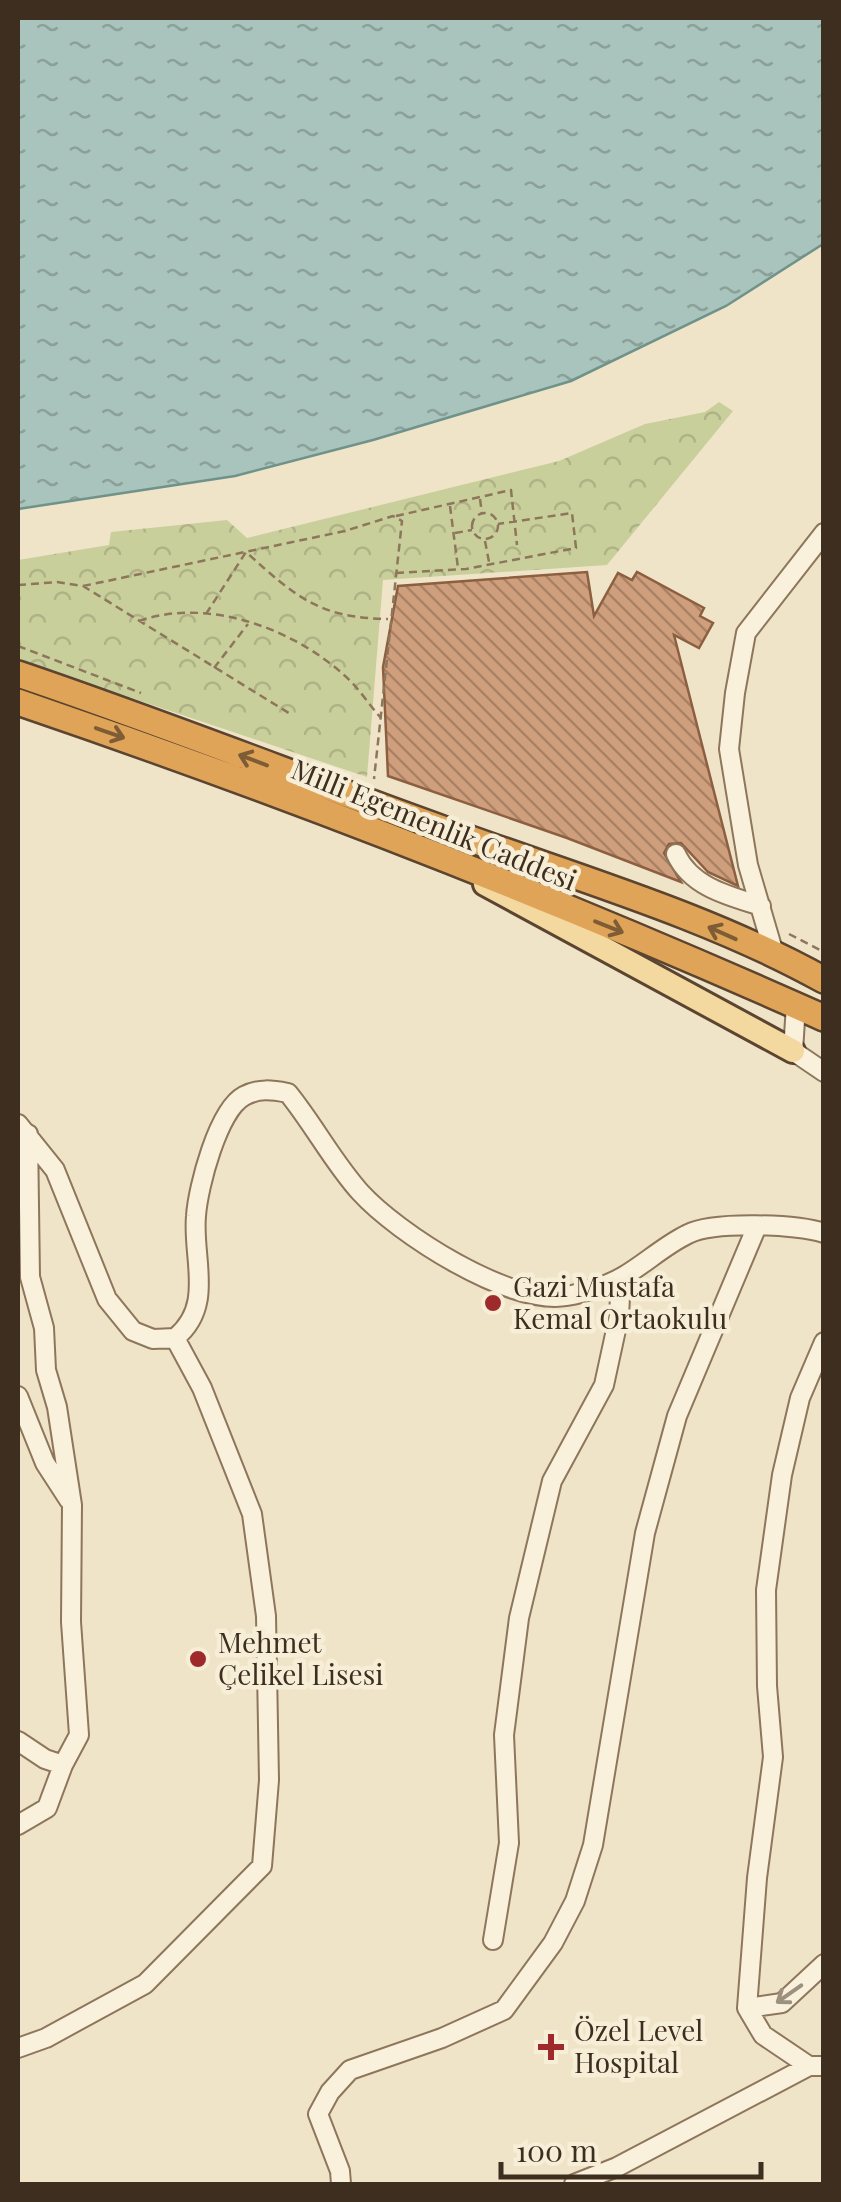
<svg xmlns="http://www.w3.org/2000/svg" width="841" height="2202" font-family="'Playfair Display',serif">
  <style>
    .park { fill: url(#park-crowns) }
    .water { fill: url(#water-ripples); stroke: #6f938a; stroke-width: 2.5 }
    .building { fill: url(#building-back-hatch); stroke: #8d5f41; stroke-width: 2.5 }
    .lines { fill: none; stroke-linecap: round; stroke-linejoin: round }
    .minor-casing { stroke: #8d765c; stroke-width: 22 }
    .major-casing { stroke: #5b4430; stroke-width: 28 }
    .highway-casing { stroke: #5b4430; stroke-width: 30 }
    .path { stroke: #8d765c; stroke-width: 2.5; stroke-dasharray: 8 5; stroke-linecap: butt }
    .minor { stroke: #faf1dc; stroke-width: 18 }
    .major { stroke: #f3d9a0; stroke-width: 22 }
    .highway { stroke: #e0a458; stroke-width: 25 }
    .oneway { stroke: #7e5d36 }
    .oneway2 { stroke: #9c907e }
    .poi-dot { fill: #9e2a2b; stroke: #f7eed8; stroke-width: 4 }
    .labels { text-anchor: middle; stroke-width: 9; stroke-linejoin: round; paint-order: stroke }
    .street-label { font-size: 28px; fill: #3d2e20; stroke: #f7eed8 }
    .poi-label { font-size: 28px; fill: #3d2e20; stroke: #f7eed8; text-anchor: start }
  </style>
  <defs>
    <pattern id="park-crowns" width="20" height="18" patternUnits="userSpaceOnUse" patternTransform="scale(2.5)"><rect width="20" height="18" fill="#c9cf9b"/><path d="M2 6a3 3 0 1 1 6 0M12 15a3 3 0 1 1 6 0" fill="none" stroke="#aeb285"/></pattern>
    <pattern id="water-ripples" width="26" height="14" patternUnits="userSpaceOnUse" patternTransform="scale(2.5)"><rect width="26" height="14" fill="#a9c4bc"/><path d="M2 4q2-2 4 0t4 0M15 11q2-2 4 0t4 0" fill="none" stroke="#8ba098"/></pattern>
    <pattern id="building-back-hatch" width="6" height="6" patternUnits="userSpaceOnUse" patternTransform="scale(2.5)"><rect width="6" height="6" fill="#cf9f7d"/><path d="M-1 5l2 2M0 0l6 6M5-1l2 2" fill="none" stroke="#a98266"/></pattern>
  </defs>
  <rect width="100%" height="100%" fill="#f0e4c8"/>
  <!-- park -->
  <path class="park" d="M719,402L733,411L607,565L383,580L367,777L18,660V560L109,545L111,532L227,520L247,538L559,461L645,424L705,412Z"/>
  <!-- water -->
  <path class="water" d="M18,18H823V244L726,306L571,381L373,440L235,476L18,509Z"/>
  <!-- building -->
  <path class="building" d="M587,572L594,616L618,573L632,580L637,572L704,608L700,616L713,623L699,648L674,635L738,886L708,872L681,843L669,844L664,853L681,882L567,838L388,776L383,667L398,586Z"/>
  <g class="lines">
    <!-- minor casing -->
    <g class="minor-casing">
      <path id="minor" d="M676,854C691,887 729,896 761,906
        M775,957L748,865L729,749L735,693L746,633L824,533
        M796,1005L793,1051L824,1072
        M18,1124L55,1170L107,1299L133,1331L153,1339L175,1338
        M28,1134L30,1277L44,1328L46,1370L57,1407L72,1505L71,1622L79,1735L63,1765
        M175,1338C215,1306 192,1258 196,1216C198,1187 218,1110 244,1096C259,1088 272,1090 288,1093C314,1125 333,1162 360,1192C397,1233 510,1306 567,1296C584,1293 609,1285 624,1276C646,1263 665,1245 688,1234C713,1221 797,1224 824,1233
        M824,1342L800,1398L782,1475L766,1590L767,1686L773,1757L757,1878L747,2008L763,2035L809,2066H824
        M18,1396L45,1463L69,1500
        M18,1741L45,1759L63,1765L47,1808L18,1825
        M493,1940L509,1843L504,1735L519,1618L552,1481L604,1385L619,1316L621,1278
        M747,2008L782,2003L824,1964
        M18,2048L46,2038L145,1984L262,1866L269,1780L266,1616L252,1514L202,1388L175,1338
        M341,2184L340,2171L318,2114L330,2092L350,2070L442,2038L504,2010L553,1943L575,1901L593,1845L645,1533L677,1416L757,1226
        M574,2184L617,2167L809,2066"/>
    </g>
    <!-- major casing -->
    <g class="major-casing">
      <path id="major" d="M485,884L793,1051"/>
    </g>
    <!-- highway casing -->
    <g class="highway-casing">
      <path id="highway" d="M18,674C163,723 306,780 451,832C574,877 709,916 824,980
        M18,702C291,795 560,900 824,1018"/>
    </g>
    <!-- path -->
    <path class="path" d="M480,499L482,514
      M450,506L458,568
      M472 526a13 13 0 1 1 26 0a13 13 0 1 1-26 0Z
      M396,516L511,490L517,545
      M455,533L472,530
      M485,541L489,562
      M396,573L466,569L576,548L572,513L498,524
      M18,585L57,582L83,586L292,715
      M83,586L345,531L393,516L402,521L374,779
      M206,614L246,552C296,597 319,618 388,619
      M139,621C207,597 292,628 344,675C357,686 368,703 380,717
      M18,646L141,693
      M214,668L248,624
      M789,934L824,952"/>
    <!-- minor -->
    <use href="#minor" class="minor"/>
    <!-- major -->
    <use href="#major" class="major"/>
    <!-- highway -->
    <use href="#highway" class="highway"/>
  </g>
  <!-- one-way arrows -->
  <defs><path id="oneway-shaft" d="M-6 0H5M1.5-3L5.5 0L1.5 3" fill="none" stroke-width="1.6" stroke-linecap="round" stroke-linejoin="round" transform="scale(2.5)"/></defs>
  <g class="oneway">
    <use href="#oneway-shaft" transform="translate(110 733) rotate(19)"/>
    <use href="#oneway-shaft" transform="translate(253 760) rotate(-159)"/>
    <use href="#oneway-shaft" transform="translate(609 927) rotate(22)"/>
    <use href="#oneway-shaft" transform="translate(722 933) rotate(-156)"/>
  </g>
  <use class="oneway2" href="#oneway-shaft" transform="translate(789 1994) rotate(145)"/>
  <!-- markers -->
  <g class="poi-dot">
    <circle cx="493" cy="1303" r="10"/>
    <circle cx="198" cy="1659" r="10"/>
    <path d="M546 2032h10v10h10v10h-10v10h-10v-10h-10v-10h10z"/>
  </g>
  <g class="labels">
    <!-- street labels -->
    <g class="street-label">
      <text transform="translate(434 825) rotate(22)" y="10">Milli Egemenlik Caddesi</text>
    </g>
    <!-- poi labels -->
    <g class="poi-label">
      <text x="513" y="1297">Gazi Mustafa<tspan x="513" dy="32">Kemal Ortaokulu</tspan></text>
      <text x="218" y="1653">Mehmet<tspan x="218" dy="32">Çelikel Lisesi</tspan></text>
      <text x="574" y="2041">Özel Level<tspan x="574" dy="32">Hospital</tspan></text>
    </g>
  </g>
  <!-- border -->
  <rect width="841" height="2202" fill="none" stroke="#3d2e20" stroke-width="40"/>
  <!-- scale -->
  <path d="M501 2162v15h260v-15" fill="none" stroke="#3d2e20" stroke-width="5"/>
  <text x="516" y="2162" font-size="30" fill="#3d2e20" stroke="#f7eed8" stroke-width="8" paint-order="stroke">100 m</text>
</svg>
